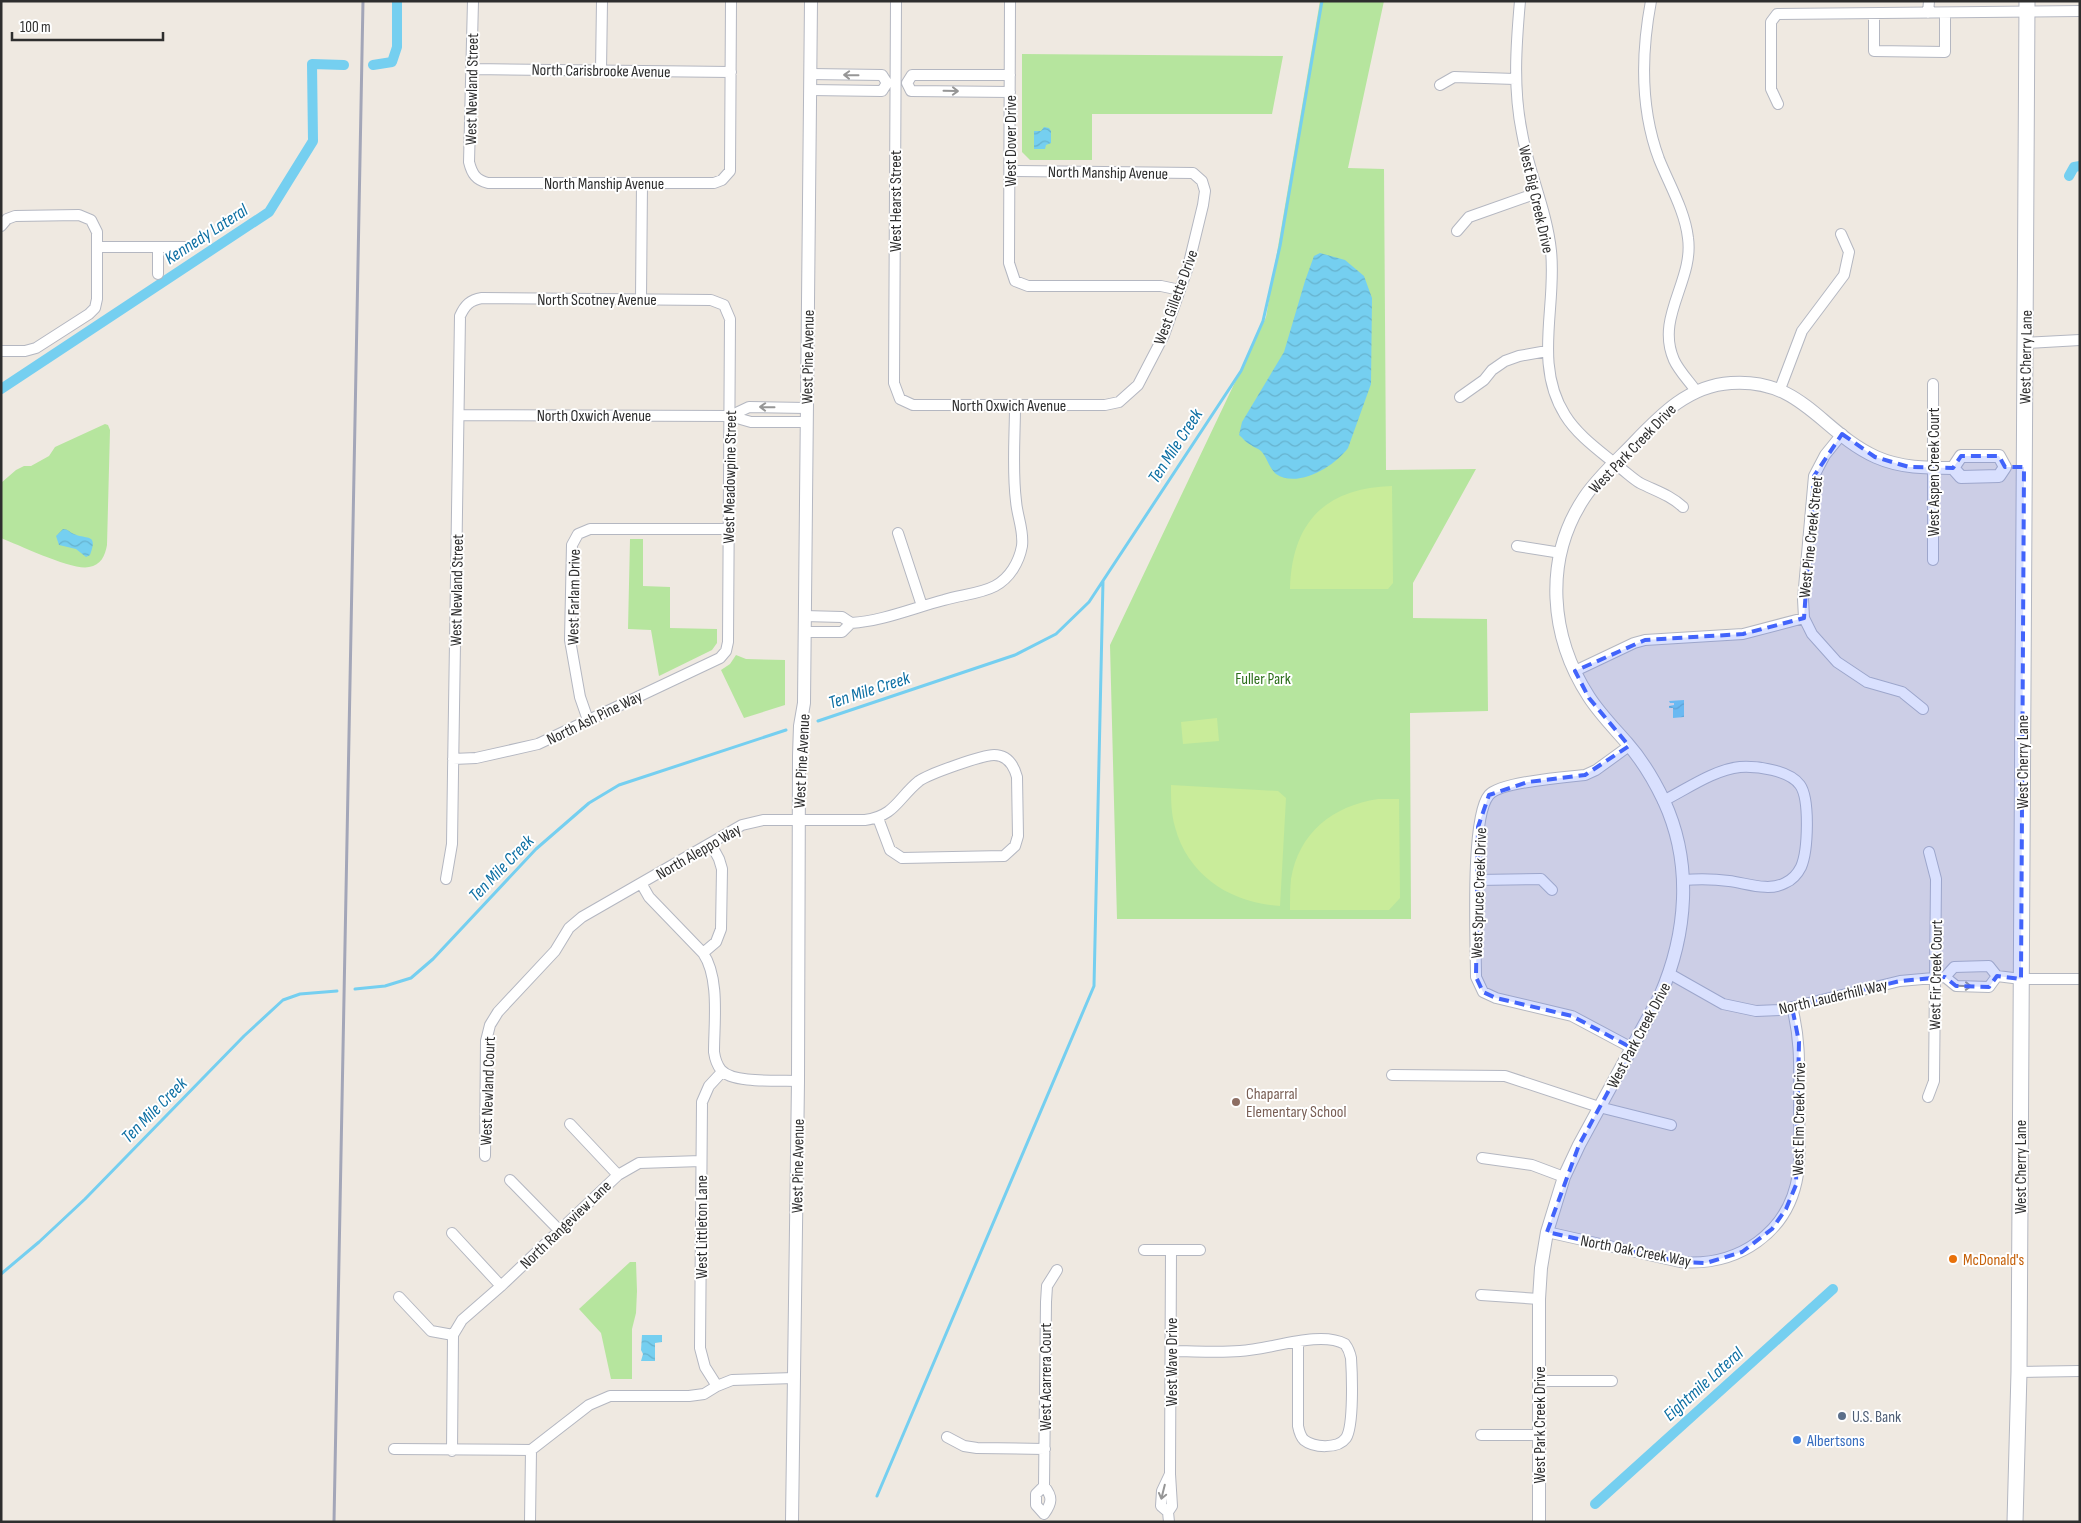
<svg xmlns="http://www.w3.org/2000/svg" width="2081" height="1523" font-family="'Sofia Sans Condensed',sans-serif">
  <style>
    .park { fill: #b6e59e }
    .pitch { fill: #c9ec9a }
    .water { fill: url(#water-waves) }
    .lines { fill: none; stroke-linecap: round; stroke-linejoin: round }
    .stream { stroke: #75cff0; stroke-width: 3 }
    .canal { stroke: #75cff0; stroke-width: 10 }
    .minor-casing { stroke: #b4b7c1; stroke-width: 12 }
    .tertiary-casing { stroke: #b4b7c1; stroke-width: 14 }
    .secondary-casing { stroke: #b4b7c1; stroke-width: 17 }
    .minor { stroke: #fff; stroke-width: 10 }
    .tertiary { stroke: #fff; stroke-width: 12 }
    .secondary { stroke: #fff; stroke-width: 15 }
    .rail { stroke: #a3a6b8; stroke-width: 3 }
    .oneway { stroke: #969696 }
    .marked { fill: #4264fb; fill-opacity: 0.2; stroke: #4264fb; stroke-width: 4; stroke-dasharray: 10 6; stroke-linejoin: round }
    .education-dot { fill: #8d6e63; stroke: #fff; stroke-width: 2 }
    .food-dot { fill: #e8710a; stroke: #fff; stroke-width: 2 }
    .service-dot { fill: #5c6f8a; stroke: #fff; stroke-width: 2 }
    .shop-dot { fill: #3f7fe0; stroke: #fff; stroke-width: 2 }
    .labels { text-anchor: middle; stroke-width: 4; stroke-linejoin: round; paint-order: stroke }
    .street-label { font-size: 16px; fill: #2e2e2e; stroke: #fff }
    .park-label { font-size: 16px; fill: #2c6e1b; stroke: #fff }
    .education-label { font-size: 16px; fill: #785e54; stroke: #fff; text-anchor: start }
    .food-label { font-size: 16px; fill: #c56008; stroke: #fff; text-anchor: start }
    .service-label { font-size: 16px; fill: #4e5e75; stroke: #fff; text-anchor: start }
    .shop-label { font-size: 16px; fill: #366cbe; stroke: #fff; text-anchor: start }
    .water-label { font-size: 18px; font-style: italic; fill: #0d6fa3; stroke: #fff }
  </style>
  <defs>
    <pattern id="water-waves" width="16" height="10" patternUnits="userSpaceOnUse" patternTransform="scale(1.25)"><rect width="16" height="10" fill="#75cff0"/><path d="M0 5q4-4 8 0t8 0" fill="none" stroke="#66b2ce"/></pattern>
  </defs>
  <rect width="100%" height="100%" fill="#efe9e1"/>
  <!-- park -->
  <path class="park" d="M1320,1H1384L1348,168L1384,169L1386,470L1476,469L1413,583V618L1487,619L1488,711L1410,713L1411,919H1117L1110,645L1266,317Z
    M1022,54L1283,56L1272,114H1092V160H1030L1022,152Z
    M105,424L108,425L110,430L107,545C105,556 101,565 89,567C73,571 19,545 1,538V483L16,470L24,466H31L49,456L55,447Z
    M630,539H643V586L670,587V628L717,629V643L712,650L659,676L651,630L628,629Z
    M736,655L746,659L785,660V705L744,718L721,670L730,664Z
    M630,1262H636L637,1291L636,1313L632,1329V1379H611L601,1333L579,1309Z"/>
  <!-- pitch -->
  <path class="pitch" d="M1392,486L1393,583L1388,589H1290C1292,522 1325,488 1392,486Z
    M1217,718L1219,741L1183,744L1181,722Z
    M1171,785L1278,791L1286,798L1280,906C1231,903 1188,876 1175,827C1171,813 1171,799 1171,785Z
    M1378,799H1399L1400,898L1389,910H1290C1290,900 1290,889 1291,879C1299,832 1333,806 1378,799Z"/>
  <!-- water -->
  <path class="water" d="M1044,127L1049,128L1051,131V143L1046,145L1045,149H1034V131H1041Z
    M1320,253L1345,260L1364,276L1372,298L1371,384L1348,448C1335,466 1298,489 1276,474C1269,468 1267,457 1261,451C1258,448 1254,448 1251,445C1246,443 1243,438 1239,435L1242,422L1284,352L1305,281L1314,256Z
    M63,529C68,529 69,532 74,534C88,540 98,533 90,555L86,557L76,549L59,545L56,536Z
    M1684,700V717L1673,718V708H1669V706L1674,705V703H1670L1669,701Z
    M642,1335H662V1342L655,1343V1361H641L643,1354L641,1350Z"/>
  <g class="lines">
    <!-- stream -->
    <path class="stream" d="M818,721L1015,655L1056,634L1089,602L1241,371L1263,321L1280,246L1322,1
      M355,989L385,986L411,978L433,959L536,849L589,803L619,785L786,730
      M1,1274L39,1242L85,1199L244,1036L283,1000L300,994L337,991
      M877,1496L1094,986L1103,581"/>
    <!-- canal -->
    <path class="canal" d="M373,65L392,62L397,47V1
      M2069,176L2074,167L2080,166
      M1,389L269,212L313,141L312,64L344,65
      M1595,1504L1833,1289"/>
    <!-- minor casing -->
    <g class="minor-casing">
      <path id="minor" d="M473,1L469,162C472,174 476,180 488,183H714L722,180L730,171L731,1
        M896,1L894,383L900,399L913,405H1105L1119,402L1138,385L1164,335L1188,267L1203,205L1205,191L1202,181L1193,173L1010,171
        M1010,1L1009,263L1015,281L1028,286H1161L1180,290
        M1520,1C1516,46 1513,89 1522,133C1529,173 1547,211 1551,251C1557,306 1533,364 1565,415C1578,436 1600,451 1619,467C1626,472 1633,479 1640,483C1656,491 1670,495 1683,507
        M1651,1C1641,54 1640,108 1659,159C1669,184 1685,211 1688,238C1694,281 1655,317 1674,360C1679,371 1689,381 1696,391
        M1928,13L1929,1
        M1874,14V51L1945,52V13
        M471,69L731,72
        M601,71L602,1
        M810,74L882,75L887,83
        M907,83L911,91L1010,92
        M907,83L912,75H1010
        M1440,85L1454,77L1515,79
        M810,90L882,91L887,83
        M1778,104L1771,89V22L1777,14L2080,11
        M1,226L7,219L15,216L79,215L91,220L97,232V299L95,308L89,314L36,348L25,351H1
        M1457,231L1469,217L1537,193
        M97,247H185
        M158,274V247
        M641,299L642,183
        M2025,343L2080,340
        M1780,389L1802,331L1844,275L1849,252L1841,234
        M1460,397L1484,380L1492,370L1505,361L1519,356L1547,351
        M459,415L730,416L751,422H806
        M730,416L749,407L806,408
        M1842,434L1825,455L1814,476L1803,599L1804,618L1812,634L1837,662L1867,682L1902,692L1923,709
        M898,533L922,606
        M1517,546L1561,553
        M1933,560V384
        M851,623C883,621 913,608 944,600C960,595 980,594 995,586C1010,578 1019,562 1022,546C1024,530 1017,516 1016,501C1012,470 1015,436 1015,405
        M804,632H842L851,623L842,617L804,616
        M1575,671L1634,643L1645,640L1743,634L1804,618
        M588,720L580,697L570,640L572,545L578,534L590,529H728
        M1629,746L1596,770L1585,775C1566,777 1500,782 1489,795C1470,817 1476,943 1476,977L1483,992L1496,998L1572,1016L1632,1048
        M1663,801C1687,789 1713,770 1740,767C1757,766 1789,770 1800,785C1810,799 1808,851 1801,867C1798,873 1792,880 1785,883C1769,892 1746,883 1729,881C1714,879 1699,879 1683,880
        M446,879L452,844L453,773L460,316C465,305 470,300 482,298L711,300L724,305L730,319L728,642L726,651L720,658L538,744L476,758L453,759
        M1477,880L1541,879L1552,890
        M641,883L649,897L703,953C720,978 714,1022 714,1052C715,1059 717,1065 721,1070C733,1084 780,1080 798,1081
        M703,953L716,942L721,929L722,869L719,859L711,844
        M1670,974L1723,1004L1756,1011L1780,1010L1900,981L1945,977
        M1997,976L1989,987L1956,986L1945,977L1954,967L1989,966L1997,976L2021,979H2080
        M1392,1075L1505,1076L1599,1107L1671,1125
        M1928,1097L1934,1081L1936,879L1929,852
        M570,1124L618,1175
        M485,1156L486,1041L490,1025L498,1012L555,951L569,928L582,917L742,825L763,820H865C895,816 898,798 919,781C929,774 982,755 994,755C1008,755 1014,766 1017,777L1018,836L1015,846L1004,856L902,858L890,850L878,818
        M1482,1158L1532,1165L1564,1177
        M510,1180L559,1230
        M1547,1232L1680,1262C1738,1267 1789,1233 1798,1174C1801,1151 1799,1127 1799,1105C1799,1071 1801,1041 1792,1007
        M452,1233L501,1286
        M1144,1250H1200
        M1481,1295L1539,1299
        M399,1297L431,1331L453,1335
        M453,1335L462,1320L501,1286L618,1175L639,1163L701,1161
        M1171,1351C1194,1351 1217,1353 1240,1351C1270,1350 1319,1330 1345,1344C1348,1348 1350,1353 1351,1358C1352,1373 1354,1426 1346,1438C1338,1449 1314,1448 1304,1440C1300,1436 1299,1431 1298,1426V1342
        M2019,1372L2080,1371
        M1538,1381H1612
        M717,1386L705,1367L700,1348L702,1102L709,1086L722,1072
        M1481,1435H1538
        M947,1437L964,1446L977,1448L1045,1449
        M394,1449L531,1450L589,1405L610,1396H689L704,1394L717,1386L732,1380L794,1378
        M452,1451L453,1335
        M1170,1474L1171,1250
        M1044,1486L1046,1302L1047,1286L1057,1270
        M1044,1486C1053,1497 1052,1503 1044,1514L1036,1505V1494Z
        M1168,1512L1161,1506L1162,1491L1170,1474L1172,1506L1168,1512L1169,1522
        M530,1522L531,1450"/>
    </g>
    <!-- tertiary casing -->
    <g class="tertiary-casing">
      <path id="tertiary" d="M1961,456H1999L2005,467L1999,476L1961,477L1953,468Z
        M792,1522L798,1081L799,756L800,726L804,703L811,1
        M1539,1522V1299L1541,1268L1547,1232L1564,1177L1579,1145L1660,996C1687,934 1693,864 1664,801C1654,780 1642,760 1627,743C1614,728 1600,714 1589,697C1550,637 1543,560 1584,498C1596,480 1612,465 1627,450C1657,419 1685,386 1731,383C1802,378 1821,432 1876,457C1901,468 1926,468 1953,468"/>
    </g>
    <!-- secondary casing -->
    <g class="secondary-casing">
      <path id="secondary" d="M2015,1522L2019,1372L2027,1"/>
    </g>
    <!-- minor -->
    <use href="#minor" class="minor"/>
    <!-- tertiary -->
    <use href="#tertiary" class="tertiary"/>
    <!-- secondary -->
    <use href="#secondary" class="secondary"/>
    <!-- rail -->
    <path class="rail" d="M334,1522L363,1"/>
  </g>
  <!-- one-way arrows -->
  <defs><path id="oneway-shaft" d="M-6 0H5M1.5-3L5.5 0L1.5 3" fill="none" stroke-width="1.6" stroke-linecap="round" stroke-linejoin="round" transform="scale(1.25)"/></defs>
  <g class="oneway">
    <use href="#oneway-shaft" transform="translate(851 75) rotate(-179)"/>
    <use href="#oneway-shaft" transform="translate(951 91) rotate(1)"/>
    <use href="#oneway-shaft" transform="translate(767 407) rotate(-179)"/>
    <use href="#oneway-shaft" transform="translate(1964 986) rotate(2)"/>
    <use href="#oneway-shaft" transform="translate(1163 1492) rotate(104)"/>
  </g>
  <!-- marked area -->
  <path class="marked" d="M1842,434L1875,457L1909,467L1953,468L1961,456H1999L2005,467H2024L2021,979L1997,976L1989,987L1956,986L1945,977L1900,981L1792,1007L1799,1042L1796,1185L1786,1209L1772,1229L1742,1252L1706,1263L1680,1262L1547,1232L1579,1145L1632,1048L1572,1016L1496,998L1483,992L1476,977L1478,827L1489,795L1528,782L1585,775L1629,746L1589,698L1575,671L1645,640L1743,634L1804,618L1814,476Z"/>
  <!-- markers -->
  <circle class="education-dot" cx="1236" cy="1102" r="5"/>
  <circle class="food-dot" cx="1953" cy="1259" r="5"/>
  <circle class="service-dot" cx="1842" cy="1416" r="5"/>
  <circle class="shop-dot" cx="1797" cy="1440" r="5"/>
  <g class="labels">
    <!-- street labels -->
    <g class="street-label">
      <text transform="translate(601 70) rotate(1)" y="6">North Carisbrooke Avenue</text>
      <text transform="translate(471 89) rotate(-89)" y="6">West Newland Street</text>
      <text transform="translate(1010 141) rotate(-90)" y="6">West Dover Drive</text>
      <text transform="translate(1108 172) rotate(1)" y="6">North Manship Avenue</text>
      <text x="604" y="189">North Manship Avenue</text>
      <text transform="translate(1537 199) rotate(77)" y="6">West Big Creek Drive</text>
      <text transform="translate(895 201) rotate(-90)" y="6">West Hearst Street</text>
      <text transform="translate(1175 297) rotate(-70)" y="6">West Gillette Drive</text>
      <text x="597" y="305">North Scotney Avenue</text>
      <text transform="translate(807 357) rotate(-89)" y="6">West Pine Avenue</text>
      <text transform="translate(2025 357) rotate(-89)" y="6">West Cherry Lane</text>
      <text x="1009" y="411">North Oxwich Avenue</text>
      <text x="594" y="421">North Oxwich Avenue</text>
      <text transform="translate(1632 448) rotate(-46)" y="6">West Park Creek Drive</text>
      <text transform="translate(1933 472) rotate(-90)" y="6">West Aspen Creek Court</text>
      <text transform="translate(729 477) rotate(-89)" y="6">West Meadowpine Street</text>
      <text transform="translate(1810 537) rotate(-84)" y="6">West Pine Creek Street</text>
      <text transform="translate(456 590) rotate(-89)" y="6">West Newland Street</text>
      <text transform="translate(573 597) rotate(-89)" y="6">West Farlam Drive</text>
      <text transform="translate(594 717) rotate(-26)" y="6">North Ash Pine Way</text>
      <text transform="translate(801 761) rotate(-87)" y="6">West Pine Avenue</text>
      <text transform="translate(2022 762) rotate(-90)" y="6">West Cherry Lane</text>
      <text transform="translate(698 851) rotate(-30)" y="6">North Aleppo Way</text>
      <text transform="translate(1478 893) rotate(-88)" y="6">West Spruce Creek Drive</text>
      <text transform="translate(1935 975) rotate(-89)" y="6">West Fir Creek Court</text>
      <text transform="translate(1833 996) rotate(-13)" y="6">North Lauderhill Way</text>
      <text transform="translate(1638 1035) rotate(-62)" y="6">West Park Creek Drive</text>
      <text transform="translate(487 1091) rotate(-88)" y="6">West Newland Court</text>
      <text transform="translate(1798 1119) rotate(-89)" y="6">West Elm Creek Drive</text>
      <text transform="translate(797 1166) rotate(-89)" y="6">West Pine Avenue</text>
      <text transform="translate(2020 1167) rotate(-90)" y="6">West Cherry Lane</text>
      <text transform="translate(565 1224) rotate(-44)" y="6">North Rangeview Lane</text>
      <text transform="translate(701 1227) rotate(-90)" y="6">West Littleton Lane</text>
      <text transform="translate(1636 1250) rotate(11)" y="6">North Oak Creek Way</text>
      <text transform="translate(1171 1362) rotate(-90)" y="6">West Wave Drive</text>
      <text transform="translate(1045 1377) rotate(-90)" y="6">West Acarrera Court</text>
      <text transform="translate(1539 1425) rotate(-90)" y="6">West Park Creek Drive</text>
    </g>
    <!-- park labels -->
    <g class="park-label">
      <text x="1263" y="684">Fuller Park</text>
    </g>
    <!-- education labels -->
    <g class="education-label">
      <text x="1246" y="1099">Chaparral<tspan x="1246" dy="18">Elementary School</tspan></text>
    </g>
    <!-- food labels -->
    <g class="food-label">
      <text x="1963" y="1265">McDonald's</text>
    </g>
    <!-- service labels -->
    <g class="service-label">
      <text x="1852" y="1422">U.S. Bank</text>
    </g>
    <!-- shop labels -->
    <g class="shop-label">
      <text x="1807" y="1446">Albertsons</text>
    </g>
    <!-- water labels -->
    <g class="water-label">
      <text transform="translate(206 234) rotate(-33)" y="6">Kennedy Lateral</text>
      <text transform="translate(1175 446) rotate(-57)" y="6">Ten Mile Creek</text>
      <text transform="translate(869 690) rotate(-18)" y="6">Ten Mile Creek</text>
      <text transform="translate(501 868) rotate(-46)" y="6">Ten Mile Creek</text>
      <text transform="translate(154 1110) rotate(-45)" y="6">Ten Mile Creek</text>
      <text transform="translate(1703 1384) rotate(-42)" y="6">Eightmile Lateral</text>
    </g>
  </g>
  <!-- border -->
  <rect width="2081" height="1523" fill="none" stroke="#2e2e2e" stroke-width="5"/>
  <!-- scale -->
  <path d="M12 32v8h151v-8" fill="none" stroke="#2e2e2e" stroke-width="2.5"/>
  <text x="20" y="32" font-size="15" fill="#2e2e2e" stroke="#ffffff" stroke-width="4" paint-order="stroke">100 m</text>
</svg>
